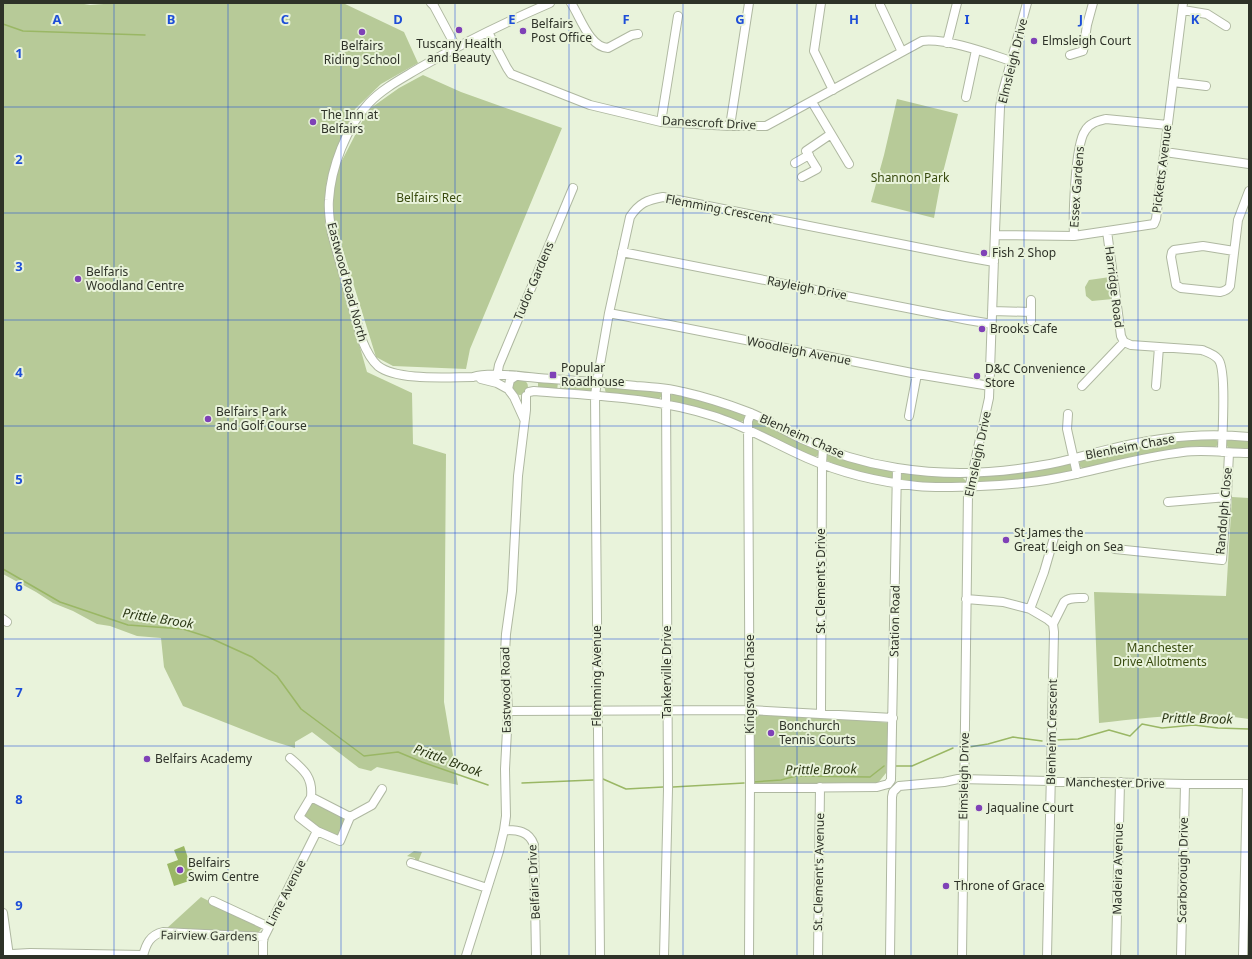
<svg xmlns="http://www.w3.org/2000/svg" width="1252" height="959" font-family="'Noto Sans',sans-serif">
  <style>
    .green { fill: #b7ca98 }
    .water { fill: #9ab765 }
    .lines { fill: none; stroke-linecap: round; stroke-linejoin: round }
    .stream { stroke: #9ab765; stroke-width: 1.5 }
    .minor-casing { stroke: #afb8a1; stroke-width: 10 }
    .minor { stroke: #fff; stroke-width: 8 }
    .grid { fill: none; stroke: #1d4ed8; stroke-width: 1; stroke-opacity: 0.55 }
    .poi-dot { fill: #7f41b7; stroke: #e9f3db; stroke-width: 1.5 }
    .labels { text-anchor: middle; stroke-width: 4; stroke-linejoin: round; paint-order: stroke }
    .poi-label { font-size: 12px; fill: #2e3228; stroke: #e9f3db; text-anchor: start }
    .street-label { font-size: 12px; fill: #2e3228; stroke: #e9f3db }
    .park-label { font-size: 12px; fill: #384a0e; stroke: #e9f3db }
    .water-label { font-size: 13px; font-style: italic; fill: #2c3815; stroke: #e9f3db }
    .grid-label { font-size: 13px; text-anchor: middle; font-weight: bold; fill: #1d4ed8; stroke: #e9f3db; stroke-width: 4; stroke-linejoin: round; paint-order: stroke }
  </style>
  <rect width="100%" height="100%" fill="#e9f3db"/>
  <!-- green -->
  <path class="green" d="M3,3H78L90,5L117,3H343L404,32L418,63L381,84L355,109L327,179L325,224L367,372L412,393L413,444L446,454L444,702L458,785L377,767L371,771L359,768L312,732L295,742V748L269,740L183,706L164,667L161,638L137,636L110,626L97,624L73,611L53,603L36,592L3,574Z
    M423,75L461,92L562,128L470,349L466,369L393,366L376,357L333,218L334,176L368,110L399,88Z
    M897,99L958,114L941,180L934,218L871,202L884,155Z
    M1110,277L1113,299L1092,301L1086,296L1085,287L1089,280Z
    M512 387a8 8 0 1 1 16 0a8 8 0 1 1-16 0Z
    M538,381L558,382L557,391L538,390Z
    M560,382L591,385L592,390L591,392L560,391Z
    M604,385L661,391L662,396L658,400L606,394Z
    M674,393L705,401L745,415L744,421L740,422L691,406L671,401L669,396Z
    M759,419L819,450V455L815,457H812L753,427L751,424L752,420Z
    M1184,439H1216L1219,444L1214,448L1196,446L1181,448L1134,456L1084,469L1079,466L1080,461C1112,446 1150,445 1184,439Z
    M1229,439H1249V450L1229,449L1225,443Z
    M828,454L893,471L894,473L892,479C871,476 845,471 826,460V456Z
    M1068,463L1072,465V471L1048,477L1015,481L980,482L976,480L977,477L980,476Z
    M907,473L963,478L966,481V483L937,485L904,481L901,479L902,474Z
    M1232,497L1249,498V719C1199,711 1149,717 1099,723L1094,592L1226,596Z
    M754,714L821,716L890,723L886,773L877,784L754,783Z
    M312,800L348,818L339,839L318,830L302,817Z
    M414,851L422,852L418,862L415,861V858L407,856Z
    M201,897L262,928L258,933L166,929Z"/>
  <!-- water -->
  <path class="water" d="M184,846L195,879L174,886L167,864L178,860L174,850Z"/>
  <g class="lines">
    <!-- stream -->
    <path class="stream" d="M3,24L23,31L145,35
      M3,569L60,602L128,625L183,629L208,637L252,657L277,676L301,709L364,756L398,752L422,762L488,785
      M1055,740L1078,739L1109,730L1130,736L1142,724L1162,728L1194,725L1218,728L1249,729
      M969,747L988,744L1013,737L1042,741
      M895,766H912L953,748
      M603,779L626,789L663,787
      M753,782L781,780L796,776L870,777L884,766
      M522,783L593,780
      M673,787L744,783"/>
    <!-- minor casing -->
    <g class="minor-casing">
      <path id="minor" d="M431,3L434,6L456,47
        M550,3C506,22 463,43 421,67C403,78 383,88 369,103C346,127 331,168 329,200C328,211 330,223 332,234L362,340C366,350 370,359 378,366C397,381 448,377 473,377C492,371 531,378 552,379C580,381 608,383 636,386C652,387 668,388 683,392C705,397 727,404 748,412C767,419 784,431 802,439C832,453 864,463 897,468C947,476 995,474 1044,465C1065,462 1085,455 1106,450C1152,438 1202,432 1249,437
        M571,3C580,16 589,47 608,48L632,35L638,34
        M821,3L814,51L833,90
        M880,3V5L902,52
        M1183,10L1207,14L1226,26
        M488,32L507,68L511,74L590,105L661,122L730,126H766L922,41C946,38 987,53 1011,61
        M947,43L957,3
        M1070,55L1083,51L1087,25L1093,3
        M1173,82L1206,86
        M966,97L976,50
        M812,102L849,164
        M661,122L678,16
        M730,126L749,3
        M1165,152L1249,164
        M795,163L809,155
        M802,177L817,169L806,151L831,134
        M1107,231L1121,336L1124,342L1131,345L1202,350C1207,352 1214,354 1218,359C1227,368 1222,436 1222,452
        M995,235L1074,236L1154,224L1156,219L1183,3
        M1074,236C1073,217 1075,145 1085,131C1089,123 1098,121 1106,119L1168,125
        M1234,251L1203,246L1174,250L1172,252L1171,257L1176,285L1181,288L1220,292C1225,291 1228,290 1230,286L1238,220L1249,191
        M622,252L968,320L992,324
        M992,311L1031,312
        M609,313L917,374L990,386
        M1031,321V300
        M497,376L499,365L573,188
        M516,376L510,380L508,389L514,397L524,419
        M481,379L497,383L508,389
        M1082,386L1124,342
        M1156,386L1159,347
        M529,392L534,391C595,396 653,397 713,416C746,426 775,444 807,458C841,473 879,482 917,486C938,488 959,487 980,486C1005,485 1031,483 1057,478C1099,470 1140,457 1183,452C1205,449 1227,453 1249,453
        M1068,414L1067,429L1077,474
        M909,416L917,374
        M1168,502L1227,497
        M1115,549L1222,560L1227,494L1229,453
        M966,599L1003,602L1030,609L1047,619L1053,624L1054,632L1047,956
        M1030,609L1044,572L1055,534
        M3,619L7,622
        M1053,624L1064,602C1069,597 1076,598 1084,598
        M508,711L750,710L893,718
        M821,714L822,464L823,448
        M290,758C304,770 313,777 311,797
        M750,788L877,787L888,784L891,780L897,468
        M311,797L350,817L340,841L317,831L299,817Z
        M350,817L372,805L382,789
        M504,830C518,830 529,831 534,845L536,956
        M411,863L487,888
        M213,901L269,927
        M3,913L9,956
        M3,953L12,954L30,953L143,955
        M143,956C146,944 150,935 163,932L264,937
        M263,956V942L264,937L317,831
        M466,956L499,851L504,830L506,816L505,769L508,711L505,653L506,634L512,591L518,476L526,410V396
        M600,956L595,395L598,376L609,313L630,217C639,203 647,200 663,197L966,257L994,262
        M664,956L668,789L666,389
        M749,956L750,782L748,421L751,413
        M818,956L820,787
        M890,956L892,797L893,792L899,786L944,782L958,779L1185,784H1249
        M962,956L968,493L989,398L995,231L1000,107L1003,91L1027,3
        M1116,956L1120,782
        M1181,956L1185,784
        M1243,956L1247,784"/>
    </g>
    <!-- minor -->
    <use href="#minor" class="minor"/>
  </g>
  <!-- grid -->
  <path class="grid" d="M114,3V956M228,3V956M341,3V956M455,3V956M569,3V956M683,3V956M797,3V956M911,3V956M1024,3V956M1138,3V956M3,107H1249M3,213H1249M3,320H1249M3,426H1249M3,533H1249M3,639H1249M3,746H1249M3,852H1249"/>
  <!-- markers -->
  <g class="poi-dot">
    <circle cx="459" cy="30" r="4"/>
    <circle cx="523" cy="31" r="4"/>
    <circle cx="362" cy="32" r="4"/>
    <circle cx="1034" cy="41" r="4"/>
    <circle cx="313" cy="122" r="4"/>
    <circle cx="984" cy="253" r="4"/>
    <circle cx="78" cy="279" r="4"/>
    <circle cx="982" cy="329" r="4"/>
    <rect x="549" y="371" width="8" height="8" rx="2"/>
    <circle cx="977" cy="376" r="4"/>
    <circle cx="208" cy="419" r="4"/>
    <circle cx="1006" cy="540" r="4"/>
    <circle cx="771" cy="733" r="4"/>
    <circle cx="147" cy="759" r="4"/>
    <circle cx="979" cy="808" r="4"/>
    <circle cx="180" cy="870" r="4"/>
    <circle cx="946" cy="886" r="4"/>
  </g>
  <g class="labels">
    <!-- poi labels -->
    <g class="poi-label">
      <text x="531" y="28">Belfairs<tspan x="531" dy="14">Post Office</tspan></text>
      <text x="1042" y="45">Elmsleigh Court</text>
      <text x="459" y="48" text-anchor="middle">Tuscany Health<tspan x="459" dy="14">and Beauty</tspan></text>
      <text x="362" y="50" text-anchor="middle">Belfairs<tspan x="362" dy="14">Riding School</tspan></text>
      <text x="321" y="119">The Inn at<tspan x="321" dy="14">Belfairs</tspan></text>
      <text x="992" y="257">Fish 2 Shop</text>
      <text x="86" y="276">Belfaris<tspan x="86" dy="14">Woodland Centre</tspan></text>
      <text x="990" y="333">Brooks Cafe</text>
      <text x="561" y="372">Popular<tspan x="561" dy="14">Roadhouse</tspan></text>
      <text x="985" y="373">D&amp;C Convenience<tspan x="985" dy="14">Store</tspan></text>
      <text x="216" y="416">Belfairs Park<tspan x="216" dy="14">and Golf Course</tspan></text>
      <text x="1014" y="537">St James the<tspan x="1014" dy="14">Great, Leigh on Sea</tspan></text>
      <text x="779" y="730">Bonchurch<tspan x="779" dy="14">Tennis Courts</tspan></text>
      <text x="155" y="763">Belfairs Academy</text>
      <text x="987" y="812">Jaqualine Court</text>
      <text x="188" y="867">Belfairs<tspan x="188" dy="14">Swim Centre</tspan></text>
      <text x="954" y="890">Throne of Grace</text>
    </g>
    <!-- street labels -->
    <g class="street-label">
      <text transform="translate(1013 61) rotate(-76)" y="4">Elmsleigh Drive</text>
      <text transform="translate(709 123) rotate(3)" y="4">Danescroft Drive</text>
      <text transform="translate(1162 169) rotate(-83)" y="4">Picketts Avenue</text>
      <text transform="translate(1077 187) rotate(-86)" y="4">Essex Gardens</text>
      <text transform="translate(719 209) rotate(11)" y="4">Flemming Crescent</text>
      <text transform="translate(534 281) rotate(-67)" y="4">Tudor Gardens</text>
      <text transform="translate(347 282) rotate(75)" y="4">Eastwood Road North</text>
      <text transform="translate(1114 287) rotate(83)" y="4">Harridge Road</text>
      <text transform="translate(807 288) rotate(11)" y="4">Rayleigh Drive</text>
      <text transform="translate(799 351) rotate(11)" y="4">Woodleigh Avenue</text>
      <text transform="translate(802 436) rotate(24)" y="4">Blenheim Chase</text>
      <text transform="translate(1130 447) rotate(-11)" y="4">Blenheim Chase</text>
      <text transform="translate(978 454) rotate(-78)" y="4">Elmsleigh Drive</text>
      <text transform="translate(1224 511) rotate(-85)" y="4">Randolph Close</text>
      <text transform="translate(821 581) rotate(-90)" y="4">St. Clement's Drive</text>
      <text transform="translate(895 621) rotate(-89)" y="4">Station Road</text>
      <text transform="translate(667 672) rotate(-90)" y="4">Tankerville Drive</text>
      <text transform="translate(597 676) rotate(-90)" y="4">Flemming Avenue</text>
      <text transform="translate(750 684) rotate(-90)" y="4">Kingswood Chase</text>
      <text transform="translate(506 690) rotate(-91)" y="4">Eastwood Road</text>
      <text transform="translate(1052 732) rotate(-89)" y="4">Blenheim Crescent</text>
      <text transform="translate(964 776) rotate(-89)" y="4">Elmsleigh Drive</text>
      <text transform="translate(1115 783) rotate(1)" y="4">Manchester Drive</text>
      <text transform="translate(1118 869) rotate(-89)" y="4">Madeira Avenue</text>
      <text transform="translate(1183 870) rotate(-89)" y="4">Scarborough Drive</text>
      <text transform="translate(819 872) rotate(-89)" y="4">St. Clement's Avenue</text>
      <text transform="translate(534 882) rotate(-93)" y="4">Belfairs Drive</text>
      <text transform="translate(286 893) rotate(-63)" y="4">Lime Avenue</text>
      <text transform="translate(209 936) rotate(1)" y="4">Fairview Gardens</text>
    </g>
    <!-- park labels -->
    <g class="park-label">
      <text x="910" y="182">Shannon Park</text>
      <text x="429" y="202">Belfairs Rec</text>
      <text x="1160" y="652">Manchester<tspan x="1160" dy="14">Drive Allotments</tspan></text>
    </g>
    <!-- water labels -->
    <g class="water-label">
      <text transform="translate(158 618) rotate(9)" y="5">Prittle Brook</text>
      <text transform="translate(1197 718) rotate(1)" y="5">Prittle Brook</text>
      <text transform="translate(448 760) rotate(20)" y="5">Prittle Brook</text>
      <text transform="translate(821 769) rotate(-1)" y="5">Prittle Brook</text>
    </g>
  </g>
  <g class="grid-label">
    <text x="57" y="24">A</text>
    <text x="171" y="24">B</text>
    <text x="285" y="24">C</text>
    <text x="398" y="24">D</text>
    <text x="512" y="24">E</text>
    <text x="626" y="24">F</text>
    <text x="740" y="24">G</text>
    <text x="854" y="24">H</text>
    <text x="967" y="24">I</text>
    <text x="1081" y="24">J</text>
    <text x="1195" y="24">K</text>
    <text x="19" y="58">1</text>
    <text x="19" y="164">2</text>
    <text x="19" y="271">3</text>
    <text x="19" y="377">4</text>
    <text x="19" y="484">5</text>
    <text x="19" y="591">6</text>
    <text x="19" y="697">7</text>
    <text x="19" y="804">8</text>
    <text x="19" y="910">9</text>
  </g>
  <!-- border -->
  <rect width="1252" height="959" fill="none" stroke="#2e3228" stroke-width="8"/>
</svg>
